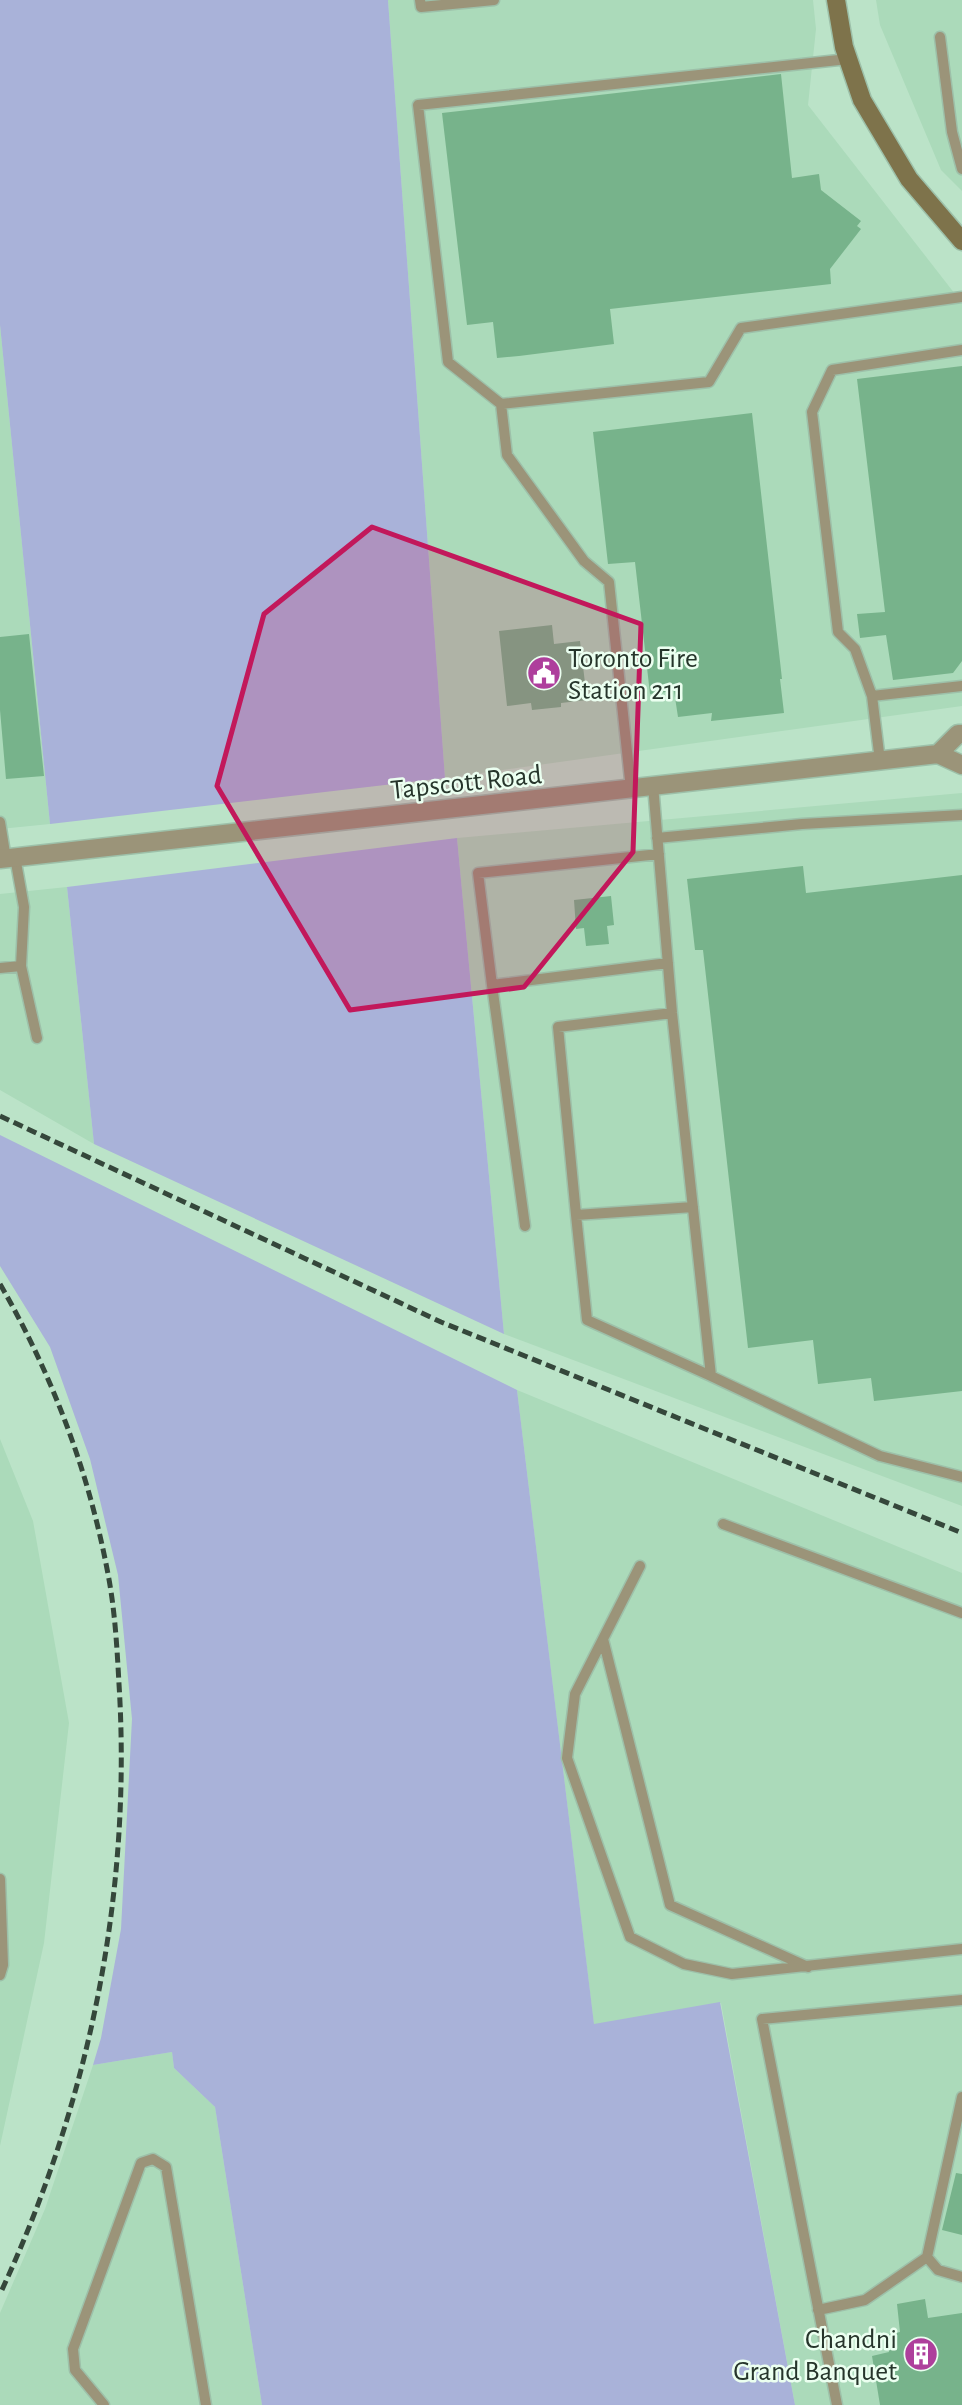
<svg xmlns="http://www.w3.org/2000/svg" width="962" height="2405" font-family="'Alegreya Sans',sans-serif">
  <rect width="100%" height="100%" fill="#bbe3c8"/>
  <path fill="#abdaba" d="M388,0H813L816,29L808,105L962,303V706L445,778Z
    M876,0H962V191L941,170L880,25Z
    M0,325L50,824L0,829Z
    M962,793V1506L504,1334L457,838Z
    M67,887L94,1144L0,1090V894Z
    M517,1390L962,1573V2405H795L721,2003L594,2025Z
    M0,1439L33,1521L69,1723L44,1943L0,2146Z
    M172,2052L174,2068L215,2107L262,2405H0V2313L45,2209L93,2065Z"/>
  <path fill="#a9b2d9" d="M0,0H388L445,778L50,824L0,325Z
    M457,838L504,1334L94,1144L67,887Z
    M0,1135L517,1390L594,2024L720,2002L795,2405H262L215,2107L174,2068L172,2052L93,2065L101,2038L121,1929L132,1719L118,1575L90,1459L50,1347L0,1266Z"/>
  <path fill="#77b38b" d="M781,74L792,178L819,174L821,190L861,221L857,226L861,229L830,269L831,284L610,309L614,344L519,356L497,358L493,322L467,325L442,113Z
    M962,366V661L953,673L893,680L886,635L860,638L857,614L885,612L857,379Z
    M752,413L782,679H780L784,713L711,721L712,713L678,717L674,691L650,694L635,562L608,564L593,432Z
    M552,625L554,644L580,641L587,700L561,703V707L532,710L531,703L507,706L499,631Z
    M29,634L44,776L6,779L0,710V637Z
    M803,866L806,893L962,875V1391L874,1401L871,1378L818,1384L813,1340L748,1348L703,950H695L687,879Z
    M611,896L614,925L607,926L609,944L586,946L584,928L576,929L574,900Z
    M956,2173L962,2174V2235L942,2230Z
    M925,2299L928,2318L962,2313V2405H880L872,2356L889,2352L887,2335L900,2332L897,2304Z"/>
  <g fill="none" stroke-linecap="round" stroke-linejoin="round">
    <g stroke="#9dc0a9" stroke-width="13">
      <path id="service" d="M420,0L421,7L494,0
        M940,37L952,132L962,169
        M501,404L709,382L741,328L962,297
        M872,696L855,649L838,632L812,412L832,370L962,350
        M880,761L872,696L962,686
        M653,785L672,1013L711,1376L880,1456L962,1477
        M631,789L609,582L584,561L507,455L501,404L448,362L418,105L848,59
        M0,822L6,859
        M657,838L802,824L962,815
        M659,854L478,873L492,985L668,963
        M15,857L24,907L21,966L37,1038
        M0,968L21,966
        M492,985L525,1226
        M693,1207L576,1215L587,1320L711,1376
        M576,1215L558,1027L672,1013
        M723,1524L962,1613
        M640,1566L575,1694L567,1758L630,1937L684,1964L732,1974L962,1949
        M603,1639L670,1905L808,1967
        M0,1879L3,1965L0,1975
        M962,2097L927,2257L938,2270L962,2277
        M818,2310L865,2300L927,2257
        M104,2405L75,2370L73,2349L141,2163L153,2159L166,2167L206,2405
        M837,2405L762,2019L962,2000"/>
    </g>
    <g stroke="#9dc0a9" stroke-width="21">
      <path id="tertiary" d="M938,754L958,734H962
        M0,859L938,754L962,765"/>
    </g>
    <g stroke="#9dc0a9" stroke-width="21">
      <path id="secondary" d="M836,0L844,47L862,100L909,179L962,241"/>
    </g>
    <use href="#service" stroke="#9b9479" stroke-width="10"/>
    <use href="#tertiary" stroke="#9b9479" stroke-width="18"/>
    <use href="#secondary" stroke="#7e734b" stroke-width="18"/>
    <path stroke="#35473b" stroke-width="5" stroke-dasharray="10 5" stroke-linecap="butt" d="M0,1116L441,1322L962,1533
      M0,1284C52,1374 89,1472 108,1574C115,1610 117,1648 119,1684C132,1894 89,2104 0,2294"/>
  </g>
  <path fill="#c2185b" fill-opacity="0.2" stroke="#c2185b" stroke-width="5" stroke-linejoin="round" d="M372,527L641,624L633,852L524,987L350,1010L217,786L264,614Z"/>
  <defs>
    <g id="civic-disc" transform="scale(1.75)"><circle r="9.5" fill="#ae3f9c" stroke="#ebfff0"/><path d="M-.6-6.5H3V-4.5H.6V-3L4-1V1h2V6H-6V1h2V-1L-.6-3ZM-1.2 2.5V6h2.4V2.5Z" fill="#fff"/></g>
    <g id="building-disc" transform="scale(1.75)"><circle r="9.5" fill="#ae3f9c" stroke="#ebfff0"/><path d="M-4-6H4V6H1V3H-1V6H-4ZM-2.5-4.3h1.7v1.8h-1.7ZM.8-4.3h1.7v1.8H.8ZM-2.5-1h1.7V.8h-1.7ZM.8-1h1.7V.8H.8Z" fill="#fff"/></g>
  </defs>
  <g fill-rule="evenodd">
    <use href="#civic-disc" x="544" y="673"/>
    <use href="#building-disc" x="921" y="2354"/>
  </g>
  <g text-anchor="middle" stroke-width="5" stroke-linejoin="round" paint-order="stroke">
    <g font-size="28" fill="#26352b" stroke="#ebfff0" text-anchor="start">
      <text x="568" y="667">Toronto Fire<tspan x="568" dy="32">Station 211</tspan></text>
      <text x="897" y="2348" text-anchor="end">Chandni<tspan x="897" dy="32">Grand Banquet</tspan></text>
    </g>
    <g font-size="28" fill="#26352b" stroke="#ebfff0">
      <text transform="translate(466 781) rotate(-6)" y="10">Tapscott Road</text>
    </g>
  </g>
</svg>
